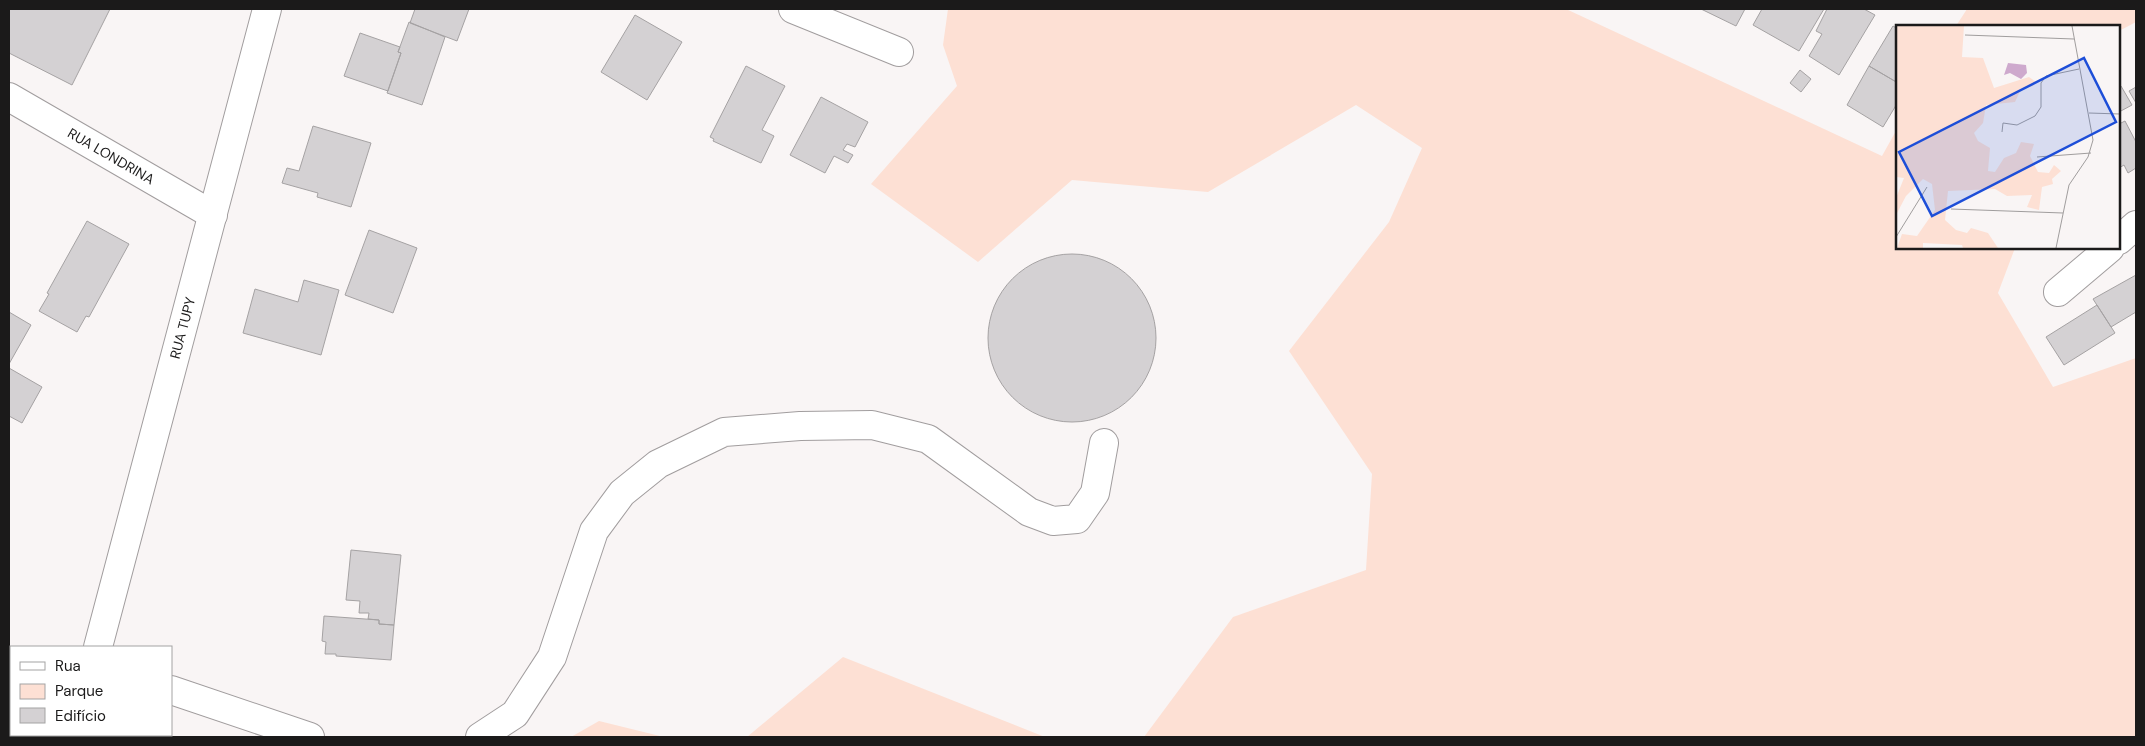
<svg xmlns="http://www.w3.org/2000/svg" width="2145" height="746" font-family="'DM Sans',sans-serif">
  <rect width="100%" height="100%" fill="#f9f5f5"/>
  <path fill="#fde0d4" d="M948,9H1566L1882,156L1897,129L1898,248H2015L1998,293L2053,387L2136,358V737H1144L1233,617L1366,570L1372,474L1289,351L1389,222L1422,148L1356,105L1208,192L1072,180L978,262L871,184L957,86L943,45Z
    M1967,9H2136V22L2119,31V26H1956Z
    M843,657L1045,737H747Z
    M599,721L664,737H571Z"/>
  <path fill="#d4d1d3" stroke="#a5a2a3" d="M9,9H110L72,85L9,53Z
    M415,9H469L457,41L410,23Z
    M1701,9H1745L1736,26Z
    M1762,9H1824L1799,51L1753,25Z
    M1827,9H1864L1875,15L1839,75L1809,56L1822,34L1816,31Z
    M635,15L682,42L647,100L601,72Z
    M409,22L445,37L422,105L387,93L401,53L398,52Z
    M1893,26L1898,29V83L1869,66Z
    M360,33L400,47L398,52L401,53L388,91L344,76Z
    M746,66L785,86L762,130L774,136L761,163L713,141L714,139L710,137Z
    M1869,66L1898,83V102L1883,127L1847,105Z
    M1800,70L1811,79L1801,92L1790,83Z
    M2121,86L2132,105L2119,112V88Z
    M2136,87V103L2129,91Z
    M821,97L868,122L855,147L847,144L843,150L853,155L848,163L834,156L825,173L790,155Z
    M2125,121L2136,142V168L2128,173L2124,165L2119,168V124Z
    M313,126L371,143L351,207L317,197L318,193L282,183L287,168L299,171Z
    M87,221L129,244L89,317L86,316L77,332L39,311L49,294L47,293Z
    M369,230L417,248L393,313L345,295Z
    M988 338a84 84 0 1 1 168 0a84 84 0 1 1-168 0Z
    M2136,275V312L2111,327L2093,299Z
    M304,280L339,290L321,355L243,333L255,289L298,302Z
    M2097,305L2115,333L2064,365L2046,337Z
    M9,312L31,325L9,364Z
    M9,368L42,387L22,423L9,416Z
    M351,550L401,555L394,625L379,624V620L368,619L369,613H359L360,601L346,600Z
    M324,616L379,620V624L394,625L391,660L336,656V654H325L326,642L322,641Z"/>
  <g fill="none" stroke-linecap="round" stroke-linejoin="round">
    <g stroke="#a19d9e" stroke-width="30">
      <g id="minor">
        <path d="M793,9L899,52"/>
        <path id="s1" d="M9,97L213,215"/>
        <path d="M2119,240L2136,225"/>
        <path d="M2058,292L2110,248"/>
        <path d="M171,690L310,737"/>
        <path d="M480,737L515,714L552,657L594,531L622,493L658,464L724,432L800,426L872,425L928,439L1029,512L1053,521L1077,519L1095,493L1104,443"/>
      </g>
    </g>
    <g stroke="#a19d9e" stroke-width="30">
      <g id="major">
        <path id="s2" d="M98,647L267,9"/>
        <path d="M72,737L73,735"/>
      </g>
    </g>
    <use href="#minor" stroke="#fff" stroke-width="28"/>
    <use href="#major" stroke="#fff" stroke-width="28"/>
  </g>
  <g text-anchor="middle" stroke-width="5" stroke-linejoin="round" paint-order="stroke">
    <g font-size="14" fill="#1b1a1a" stroke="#fff">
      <text dy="5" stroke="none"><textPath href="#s1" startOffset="118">RUA LONDRINA</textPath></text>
      <text dy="5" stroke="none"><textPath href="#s2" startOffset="330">RUA TUPY</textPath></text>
    </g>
  </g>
  <g transform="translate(1896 25)">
    <rect width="224" height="224" fill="#f9f5f5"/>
    <path d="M0,1H68L66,32L87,33L98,63L133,52L140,57L137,61L125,64L119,77L90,80L87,98L78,108L82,116L94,123L92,146L99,147L108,133L120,128L125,117L138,119L134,131L142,147L153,148L158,140L165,146L156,154L157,159L146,162L143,185L131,182L136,170L111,171L99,164L52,166L49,195L60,205L71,208L75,203L92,208L102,223H67L66,220L27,218V223H1L6,209L21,211L39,185L36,159L27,154L10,171L0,190V173L8,153L0,152Z" fill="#fde0d4"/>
    <path d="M112,38L130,40L131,48L125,54L114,48L108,50Z" fill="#cea9cd"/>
    <path fill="none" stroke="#a09d9d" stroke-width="1" d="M69,10L178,14M193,88L224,89M106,107L107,98L121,100L139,91L145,82V58L150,51L183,44M141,132L195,128M55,184L167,188M0,212L31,162M160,223L173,160L192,132L197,115L176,1"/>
    <path fill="#1d4ed8" fill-opacity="0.15" stroke="#1d4ed8" stroke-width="2.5" d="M188,33L220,97L36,191L3,127Z"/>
    <rect width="224" height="224" fill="none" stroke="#1b1a1a" stroke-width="2.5"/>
  </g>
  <rect width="2145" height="746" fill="none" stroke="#1b1a1a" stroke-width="20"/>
  <rect x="10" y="646" width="162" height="90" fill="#ffffff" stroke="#a4a3a3"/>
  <rect x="20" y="662" width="25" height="8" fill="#ffffff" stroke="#a4a3a3"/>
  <text x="55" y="671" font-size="15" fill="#1b1a1a">Rua</text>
  <rect x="20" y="684" width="25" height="15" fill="#fde0d4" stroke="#a4a3a3"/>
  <text x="55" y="696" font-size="15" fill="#1b1a1a">Parque</text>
  <rect x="20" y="708" width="25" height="15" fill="#d4d1d3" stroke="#a4a3a3"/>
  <text x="55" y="721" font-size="15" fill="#1b1a1a">Edifício</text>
</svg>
